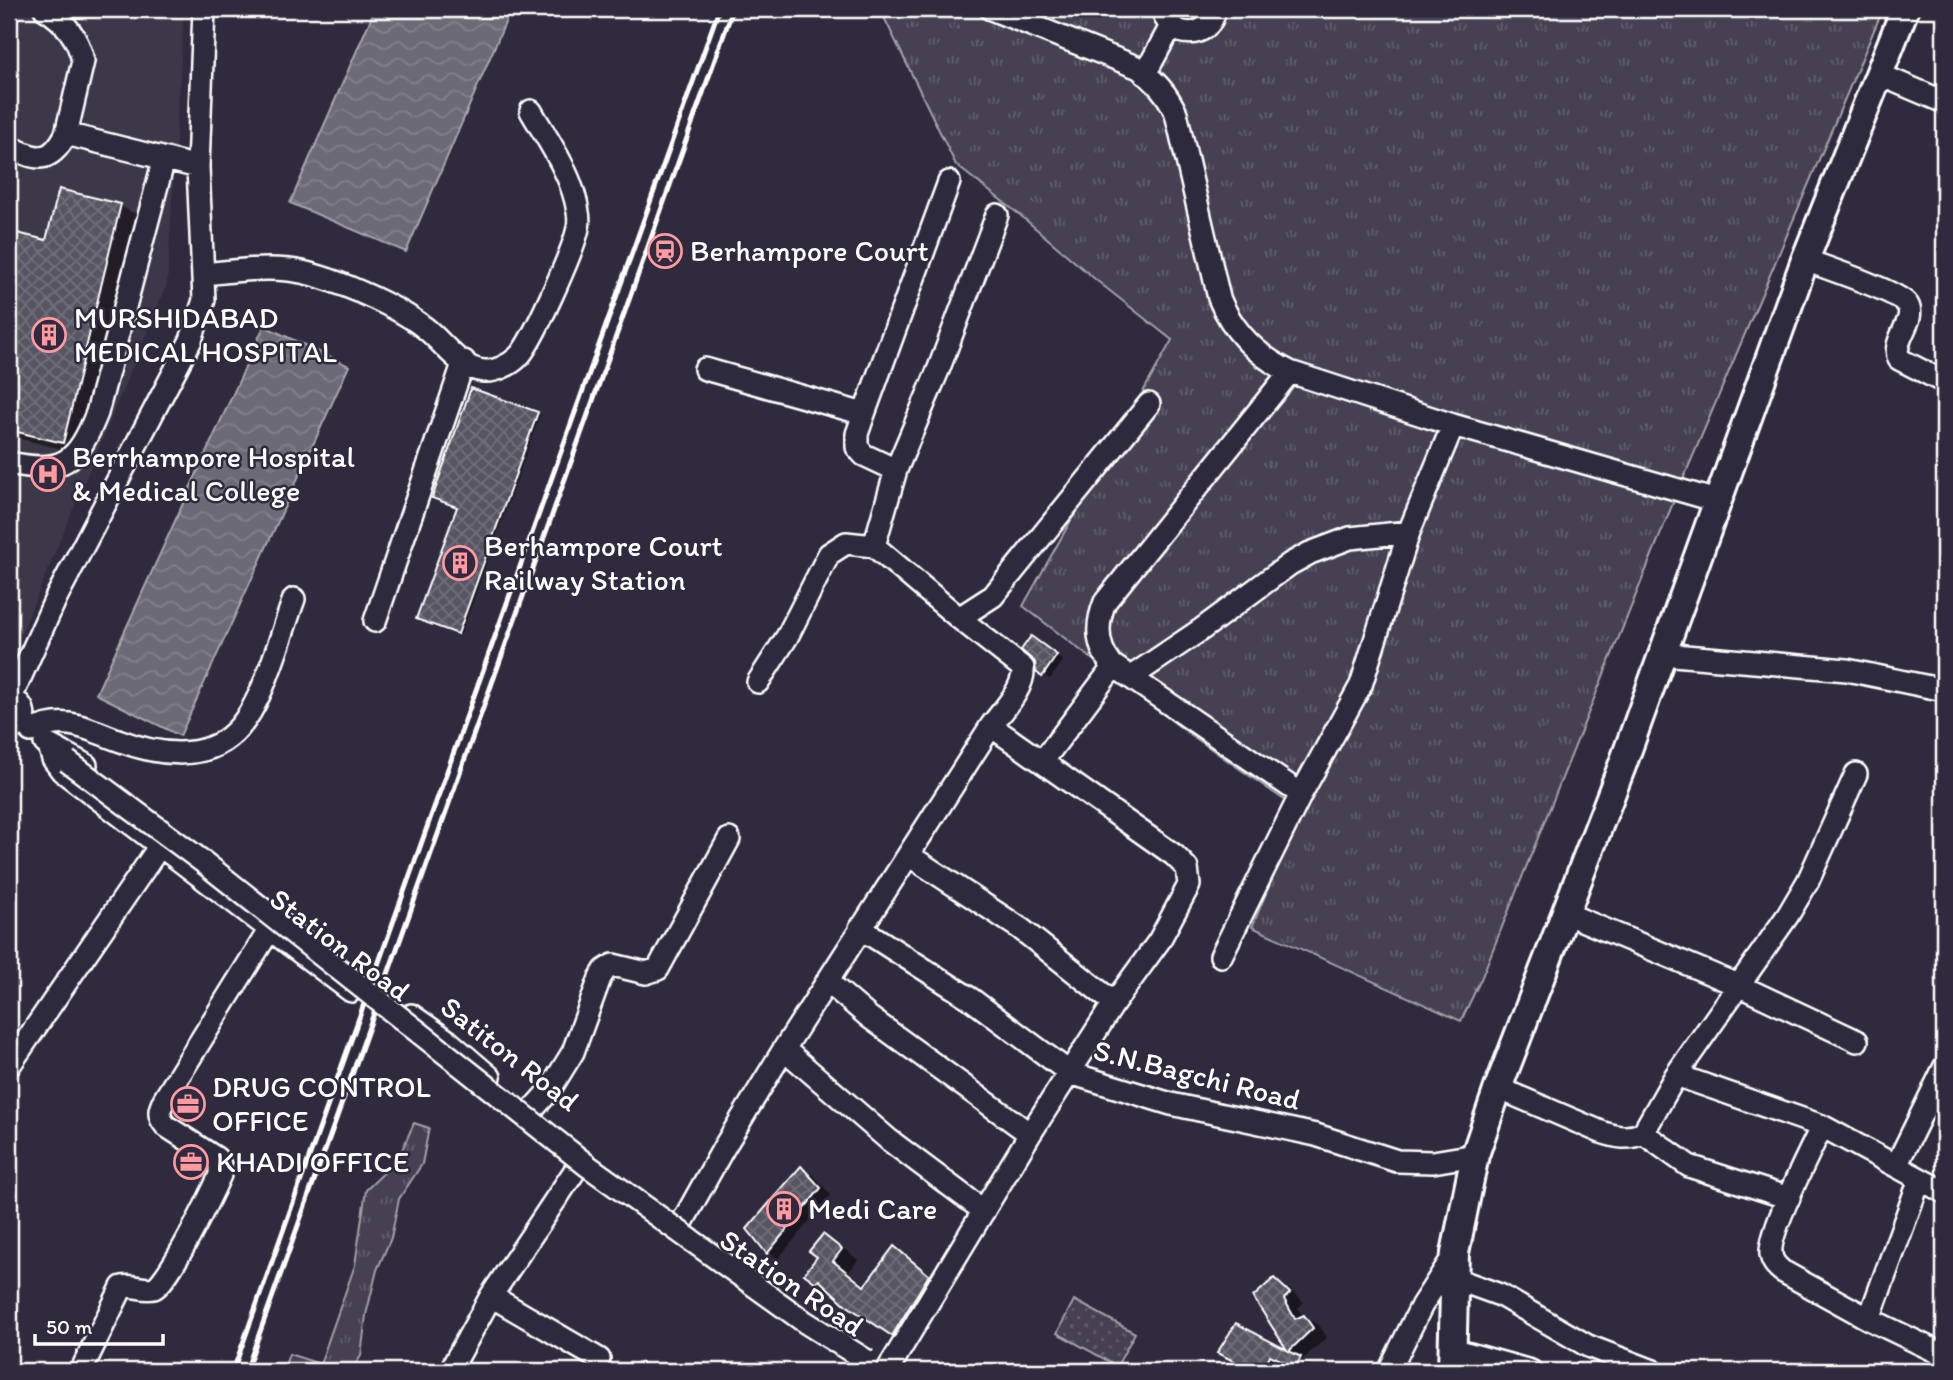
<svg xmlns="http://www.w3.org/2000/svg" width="1953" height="1380" font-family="Itim,sans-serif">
  <defs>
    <pattern id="grass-tufts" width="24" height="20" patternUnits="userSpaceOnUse" patternTransform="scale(1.75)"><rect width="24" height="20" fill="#464152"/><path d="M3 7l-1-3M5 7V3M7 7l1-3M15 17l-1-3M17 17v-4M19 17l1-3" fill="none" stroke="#625e6c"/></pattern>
    <pattern id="park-dots" width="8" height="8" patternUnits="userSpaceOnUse" patternTransform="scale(1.75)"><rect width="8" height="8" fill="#464152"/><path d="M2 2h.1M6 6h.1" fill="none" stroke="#625e6c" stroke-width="1.8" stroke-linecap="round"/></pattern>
    <pattern id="water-waves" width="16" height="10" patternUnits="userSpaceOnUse" patternTransform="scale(1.75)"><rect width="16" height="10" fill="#6d6a77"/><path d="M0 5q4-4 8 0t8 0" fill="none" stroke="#83808b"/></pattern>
    <pattern id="building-cross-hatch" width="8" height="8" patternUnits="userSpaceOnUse" patternTransform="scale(1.75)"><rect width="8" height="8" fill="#595564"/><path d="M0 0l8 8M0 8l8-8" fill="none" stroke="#726e7b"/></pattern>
  </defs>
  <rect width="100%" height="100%" fill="#2f2a3d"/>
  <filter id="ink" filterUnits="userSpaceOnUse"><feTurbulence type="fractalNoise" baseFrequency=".0143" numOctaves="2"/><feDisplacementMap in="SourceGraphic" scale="14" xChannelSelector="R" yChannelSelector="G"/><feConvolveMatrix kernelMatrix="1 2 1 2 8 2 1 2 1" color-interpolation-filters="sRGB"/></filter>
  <g filter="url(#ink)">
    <path fill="#3c3749" d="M9,9H184L167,284L9,663Z"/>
    <path fill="url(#grass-tufts)" stroke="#a2a0a8" stroke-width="2" d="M880,9H1883L1673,503L1481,979L1461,1021L1252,927L1300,811L1184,730L1023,606L1172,340L1096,280L1020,215L956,165Z
      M414,1123L429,1128L422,1164L399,1199L391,1238L377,1270L366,1315L361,1356L351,1371H283L289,1354L320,1364L355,1265L366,1190L398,1159Z"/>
    <path fill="url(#park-dots)" stroke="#a2a0a8" stroke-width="2" d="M1074,1300L1135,1333L1117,1366L1057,1333Z"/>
    <path fill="url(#water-waves)" stroke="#a7a6ad" stroke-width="2" d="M375,9H511L406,252L290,203Z
      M264,326L349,366L180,736L96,694Z"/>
    <path fill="#0007" d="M120,206L143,218L85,455L9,436V233L47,242Z
      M472,390L540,415L461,634L421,620L459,506Z
      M1038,642L1063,661L1050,679L1043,675L1036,661Z
      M802,1168L812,1174L831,1195L778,1259L768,1252Z
      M824,1236L841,1246L858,1260L849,1272L867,1286L894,1249L912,1259L946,1287L911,1345L817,1282Z
      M1274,1281L1289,1289L1304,1302L1298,1308L1303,1317L1319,1325L1327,1337L1302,1360L1315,1367L1313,1371H1305L1285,1362L1281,1371H1256L1220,1353L1292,1354L1255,1298Z"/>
    <path fill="url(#building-cross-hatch)" stroke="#fff" stroke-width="2" d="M59,189L121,204L63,443L9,430V231L46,240Z
      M471,388L538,412L458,634L416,619L457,507L432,498Z
      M1031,636L1057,655L1042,677L1036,672L1035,662L1021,650Z
      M801,1166L821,1188L767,1254L747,1229Z
      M823,1234L842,1249L833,1261L864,1286L894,1246L929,1275L892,1336L846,1305L819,1280L816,1283L804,1274L817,1257L809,1251Z
      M1274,1278L1290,1293L1284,1299L1295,1319L1304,1315L1313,1328L1289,1351L1301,1357L1296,1367L1270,1355L1263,1371H1255L1217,1353L1236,1323L1287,1350L1253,1297Z"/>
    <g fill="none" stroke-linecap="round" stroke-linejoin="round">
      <g stroke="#fff" stroke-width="26">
        <path id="minor" d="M45,9C65,21 78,37 83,61L66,134L198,167
          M991,9L1139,68C1156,82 1167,93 1176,113L1219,298C1233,332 1257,356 1290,372L1453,425L1717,501
          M1163,9C1167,40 1211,41 1215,9
          M1145,74L1171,26
          M1878,74L1944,102
          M9,146C36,160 50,165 66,134
          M1805,260C1824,267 1896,291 1906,303C1910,307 1910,313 1909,318C1905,331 1893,346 1899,359L1944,382
          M204,274C232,271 261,267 289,270C326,274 396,305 425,328C443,342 460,369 484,371C495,372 510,365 518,357C532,344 574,249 578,228C579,223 579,217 578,212C573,176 549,142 531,111
          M705,369L864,414L857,434V447L864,455L896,470L874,546L959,618
          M1290,372L1105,602C1096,624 1096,645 1111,664L1301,794
          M864,414L949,182
          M9,463C63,474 77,463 97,413L164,159
          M896,470L939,368L997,215
          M375,621L464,361
          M1662,654L1847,670L1944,690
          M1131,677L1202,629L1290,564L1310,553L1350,538L1409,532
          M758,682L787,637L829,554L846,543L874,546
          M9,698C27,702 30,726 9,728
          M11,698L56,598L191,340L204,300L198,167L204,9
          M991,726C1002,711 1025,688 1023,668L959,618L993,596L1149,404
          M31,731C66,715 85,728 118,740C154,754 204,763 235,732C263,705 280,637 294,599
          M45,743L86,765
          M49,746L53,759L62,771L351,991
          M1042,762L1114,666
          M910,856L1021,929L1114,1003
          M1565,913L1740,986L1857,1041
          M860,928L971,999L1070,1073L1171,1104L1316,1135L1397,1161L1433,1162L1475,1155
          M1221,956L1301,794L1361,685L1409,532L1453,425
          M827,981L869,1017L1030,1134
          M411,1015L448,1041L490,1077
          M784,1049L889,1140L984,1211
          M9,1066L159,847
          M1676,1075L1822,1126L1944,1192
          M1498,1088L1601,1132C1616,1137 1628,1140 1643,1133L1676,1075L1788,915L1808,881L1856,774
          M532,1110L549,1091L573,1052L600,978L605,970L613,965L646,973L658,969L729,839
          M1822,1126C1811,1149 1768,1233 1771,1254C1772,1262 1776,1266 1782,1271L1869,1319L1944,1355
          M1643,1133L1689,1166L1789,1198
          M1896,1166L1944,1068
          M683,1221L723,1149L784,1049L991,726L1174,855L1187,868L1189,885L1159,941L1114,1003L1030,1134L887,1371
          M1453,1278L1500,1295L1588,1346L1653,1371
          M491,1296L599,1359
          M1869,1319L1920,1179
          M1452,1349L1531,1371
          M81,1371L122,1287C132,1284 144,1291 154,1288C169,1282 212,1193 220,1175V1165L216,1158L166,1126C157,1116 159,1109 165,1098L270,929
          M450,1371L491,1296L576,1169
          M1389,1371L1422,1305L1453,1257"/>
      </g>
      <g stroke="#fff" stroke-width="32">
        <path id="major" d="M1452,1371L1455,1253L1475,1155L1498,1088L1622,766L1805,260L1905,9"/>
      </g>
      <use href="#minor" stroke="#2f2a3d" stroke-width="21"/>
      <use href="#major" stroke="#2f2a3d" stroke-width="26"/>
      <path stroke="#fff" stroke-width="5" d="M233,1371L719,9
        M246,1371L733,9"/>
      <g stroke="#fff" stroke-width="26" stroke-linecap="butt">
        <path id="minor-bridge" d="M67,761L202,861L588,1166L805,1322L867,1361"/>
      </g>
      <use href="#minor-bridge" stroke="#2f2a3d" stroke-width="21"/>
    </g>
  </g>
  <defs>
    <g id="station-ring" transform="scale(1.75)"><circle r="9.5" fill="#2f2a3d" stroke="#ff9aa2" stroke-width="1.5"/><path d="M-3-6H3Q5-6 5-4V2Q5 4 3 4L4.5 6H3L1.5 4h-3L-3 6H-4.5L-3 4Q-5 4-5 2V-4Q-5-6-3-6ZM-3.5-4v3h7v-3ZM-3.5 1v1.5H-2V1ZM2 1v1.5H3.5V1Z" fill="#ff9aa2"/></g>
    <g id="building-ring" transform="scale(1.75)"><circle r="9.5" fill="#2f2a3d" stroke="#ff9aa2" stroke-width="1.5"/><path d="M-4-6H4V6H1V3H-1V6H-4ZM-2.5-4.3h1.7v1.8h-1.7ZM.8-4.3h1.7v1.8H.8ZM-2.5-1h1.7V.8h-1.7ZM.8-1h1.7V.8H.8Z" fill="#ff9aa2"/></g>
    <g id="hospital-ring" transform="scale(1.75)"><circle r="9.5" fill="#2f2a3d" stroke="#ff9aa2" stroke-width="1.5"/><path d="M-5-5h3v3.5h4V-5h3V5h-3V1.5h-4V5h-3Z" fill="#ff9aa2"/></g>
    <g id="office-ring" transform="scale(1.75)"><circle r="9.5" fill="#2f2a3d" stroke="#ff9aa2" stroke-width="1.5"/><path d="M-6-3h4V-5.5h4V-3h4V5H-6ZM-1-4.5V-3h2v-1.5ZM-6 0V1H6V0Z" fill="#ff9aa2"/></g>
  </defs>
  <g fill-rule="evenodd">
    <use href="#station-ring" x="665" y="251"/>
    <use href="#building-ring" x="49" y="335"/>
    <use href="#hospital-ring" x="48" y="474"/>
    <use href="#building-ring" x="460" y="563"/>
    <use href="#office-ring" x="188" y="1104"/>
    <use href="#office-ring" x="191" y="1162"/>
    <use href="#building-ring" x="784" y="1209"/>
  </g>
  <g text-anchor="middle" stroke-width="5" stroke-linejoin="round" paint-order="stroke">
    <g font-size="30" fill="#fff" stroke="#2f2a3d" text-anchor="start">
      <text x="690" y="261">Berhampore Court</text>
      <text x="74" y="328">MURSHIDABAD<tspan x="74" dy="34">MEDICAL HOSPITAL</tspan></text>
      <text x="72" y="467">Berrhampore Hospital<tspan x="72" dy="34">&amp; Medical College</tspan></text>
      <text x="484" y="556">Berhampore Court<tspan x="484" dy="34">Railway Station</tspan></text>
      <text x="212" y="1097">DRUG CONTROL<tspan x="212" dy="34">OFFICE</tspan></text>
      <text x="216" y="1172">KHADI OFFICE</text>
      <text x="808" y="1219">Medi Care</text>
    </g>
    <g font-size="30" fill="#fff" stroke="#2f2a3d">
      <text transform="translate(340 945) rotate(37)" y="10">Station Road</text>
      <text transform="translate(510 1054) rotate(38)" y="10">Satiton Road</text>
      <text transform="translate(1197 1075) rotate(14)" y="10">S.N.Bagchi Road</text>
      <text transform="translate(792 1283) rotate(34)" y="10">Station Road</text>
    </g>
  </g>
  <rect width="1953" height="1380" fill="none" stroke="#2f2a3d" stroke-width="35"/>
  <rect x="18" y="18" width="1918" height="1345" fill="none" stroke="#fff" stroke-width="2.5" filter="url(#ink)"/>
  <path d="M35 1334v10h128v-10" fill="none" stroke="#ffffff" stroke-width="3.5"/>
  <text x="46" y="1334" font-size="21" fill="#ffffff" stroke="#2f2a3d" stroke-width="5" paint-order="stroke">50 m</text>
</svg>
